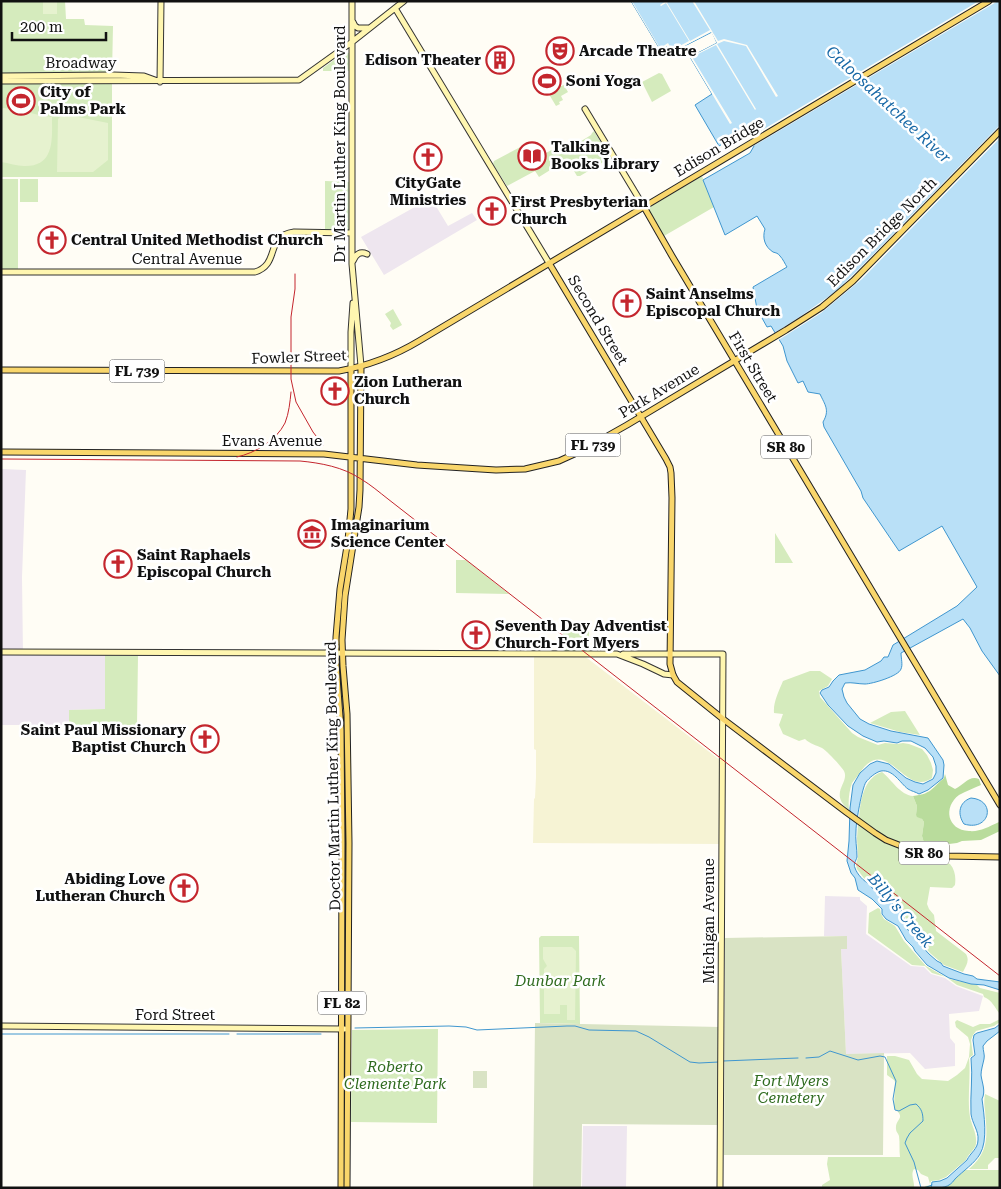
<svg xmlns="http://www.w3.org/2000/svg" width="1001" height="1189" font-family="'Roboto Serif',serif">
  <rect width="100%" height="100%" fill="#fffdf5"/>
  <path fill="#eee6ef" d="M431,198L448,226L472,213L477,220L384,275L361,237Z
    M1,469L26,470L22,577L23,655H105V709L69,710V725H1Z
    M825,896L860,897V900L867,906L866,934L911,966L924,967L931,974L945,978L956,986L983,996L979,1011L949,1014L950,1038L955,1044V1066L925,1069L910,1053L846,1054L841,949L847,936H824Z
    M583,1126H627L626,1188H582Z"/>
  <path fill="#f6f3d4" d="M534,655H583L721,761V844L533,843L534,799L535,798L536,777V750L534,749Z"/>
  <path fill="#d5ebbd" d="M1,1H65L66,19H84L85,25L113,26L112,74L1,75Z
    M345,52L349,53V71H323V68Z
    M659,73L662,74L671,91L652,102L642,82Z
    M1,82H112V177H1Z
    M564,85L568,92L561,96L563,100L559,102L560,104L556,106L547,91Z
    M594,131L609,156L610,158L580,176H577L568,161L564,163L563,162L539,177L535,171L507,186L493,164L494,161L528,143L537,158L555,148L558,153L560,154L563,152L562,149L577,141L578,143L591,135L592,133Z
    M702,176L714,207L664,236L649,210L650,207Z
    M1,179H18V271H1Z
    M20,179H38V202H20Z
    M325,181L352,182V233L325,232Z
    M393,309L402,325L393,330L390,326L391,323L385,314Z
    M775,533L793,563H775Z
    M456,560H466L509,594L456,593Z
    M563,629H589V654H563Z
    M105,655L138,656L137,725H69V710L105,709Z
    M810,671H820L832,679L828,686L819,691L820,697L852,733L858,737L878,745L885,743L897,744L903,743L909,744L922,749L927,755L931,763L933,770L932,778C929,780 925,782 921,782C899,782 883,737 859,774C857,777 854,780 852,783C849,791 848,802 849,810C828,793 850,783 844,771C841,766 827,751 822,748C816,745 810,744 805,739L799,741L783,734L779,725L783,714L774,713C773,702 779,691 783,681Z
    M905,711L920,735L900,732L870,723L891,712Z
    M882,772C892,780 900,795 913,796L917,806L916,815L922,819L924,822L922,836L925,846L924,852L887,839L859,820C860,803 863,778 882,772Z
    M858,824L908,851L923,855L924,859L950,864C955,870 956,877 955,885L952,888L930,887L927,904L929,909L934,915L936,931L966,954C970,961 966,966 963,972L944,965L930,953L909,928L903,910L894,903L886,895L884,891L873,886L871,883L866,881L857,869L856,865L858,857L857,838Z
    M878,908L880,909L881,914L884,919L895,926L904,941L926,966L949,979L977,985L980,988L1000,993V1014C994,1007 993,1001 984,997L983,994L957,985L946,977L932,973L925,966L912,965L868,933L869,913Z
    M541,936H579L580,1024L540,1023L539,938Z
    M1000,1019V1022L994,1026L976,1031L973,1035L971,1040L973,1055L969,1058C971,1077 967,1099 970,1117C972,1127 977,1133 976,1144C975,1150 968,1154 966,1160L946,1177L939,1180L931,1181L930,1184L928,1177L921,1174L918,1170L914,1169C910,1175 915,1182 914,1188H822V1185L830,1180L827,1164L828,1157H900C899,1150 900,1143 899,1136C898,1133 896,1132 896,1129C895,1118 907,1119 894,1108L895,1082L894,1080L887,1075V1056H895L909,1060L917,1074L922,1079L948,1081L957,1075L965,1068L969,1057L970,1044L968,1037L956,1027L955,1022L957,1020L973,1027L980,1024H990Z
    M438,1029L437,1123L351,1122L352,1030Z
    M985,1094L1000,1101V1158H995L988,1165V1169H969C990,1151 987,1135 985,1110C984,1104 984,1100 985,1094Z
    M958,1170H1000V1188H924L925,1186L941,1184Z"/>
  <path fill="#b9dc9c" d="M945,774L948,785L955,789C964,785 969,775 979,779L981,785C974,788 966,791 959,795C943,807 947,830 969,831C980,832 988,827 999,822H1000V831L981,840L962,841L957,843L949,844L940,843L933,846L927,847L925,846L922,836L924,822L922,819L917,817L916,815L917,806L913,796C931,794 931,789 944,778Z"/>
  <path fill="#d9e3c4" d="M847,936V949H841L846,1054L884,1053L883,1155H724L725,938Z
    M535,1023L720,1027L719,1125L582,1124L581,1188H533Z
    M473,1071H487V1088H473Z"/>
  <path fill="#e6f2cf" d="M43,1H57V14H43Z
    M3,108L21,110L22,111C32,113 42,116 52,117C52,139 55,167 24,166C17,166 9,163 1,162V110Z
    M68,115L108,123V160L93,172H57L58,119L61,116Z
    M543,947H572L576,951L575,1020H567V1005H560V1014H544V969L547,966L543,959Z"/>
  <path fill="#b9e0f7" stroke="#3f96cf" d="M631,1H1000V676L982,651L970,628L963,619L901,653C901,658 903,665 901,669C899,676 872,684 865,684C858,684 852,682 845,683L842,689L844,697L847,703L860,719L869,724L891,731L928,738L943,760L944,765L943,778L928,790L919,794C916,792 911,791 908,789C900,783 893,769 881,771C876,772 869,778 866,782C862,788 856,822 856,830C855,839 857,848 857,857C856,861 853,864 855,868C857,874 864,882 870,884L872,888L883,892L884,895L893,904L902,911L907,929L913,934L917,941L929,954L937,961L941,963L943,966L964,974L973,976L977,979L1000,982V990L984,985L971,984L949,978L927,965L915,951L913,947L906,940L898,926L886,919L882,914V909L872,899L858,890L855,878L851,873L847,861L849,841L850,808L853,785L860,773L870,764L877,761L889,764L906,778L915,782L923,784L933,779L936,773V766L933,757L925,748L911,741H902L897,743L884,741L877,742L863,736L848,726L828,705L820,693L822,690L829,687L833,681L839,675L865,670L881,661L884,657H888L893,645L957,606L977,587L942,526L899,551L863,498L861,491L824,427L823,422C830,410 825,405 820,394L808,392L803,381L798,383L787,361L783,346L771,326L767,327L757,309L753,287L787,267C785,264 783,259 780,256C778,253 776,253 773,252C765,247 762,238 765,229L757,216L725,235L703,180L750,153L754,146L752,137L746,130L719,146L695,105L712,94L690,57L717,43L712,32L671,53L667,46L661,51Z
    M971,798C997,800 990,832 964,824C957,814 959,802 971,798Z
    M1000,1024V1031L987,1041L983,1046C983,1051 985,1055 984,1059C983,1064 981,1070 981,1075C982,1083 986,1091 982,1099C984,1114 988,1141 980,1154C975,1163 963,1171 955,1179C949,1188 942,1188 931,1188L932,1182L940,1181L947,1178L967,1160C970,1153 978,1149 978,1140C979,1131 972,1123 971,1114C970,1095 973,1077 971,1058L975,1055L973,1040L974,1035L977,1033L995,1028Z"/>
  <path fill="#fffdf5" d="M631,1H632L660,48L668,43L672,50L689,41L666,3L661,6L660,5L666,1H669L667,3L690,41L710,30L692,1H694L718,41L724,39L747,45L778,96L776,97L746,46L724,41L717,44L756,109L755,110L716,45L692,57L732,123L730,124L690,57L717,43L711,32L671,53L667,46L661,51Z
    M979,1H998L750,148L752,145L749,138Z
    M1000,125V138L862,279L821,313L777,341L773,334L801,316L835,292L858,270Z"/>
  <g fill="none" stroke-linecap="round" stroke-linejoin="round">
    <path stroke="#3f96cf" stroke-width="1" d="M355,1028L449,1026L466,1027L477,1030L567,1026H575L589,1030L636,1031L649,1037L690,1062L699,1063L719,1062
      M1,1034H229
      M237,1034H321
      M806,1058L819,1057L830,1051L858,1060L880,1056L885,1057L896,1081L893,1099L895,1110L899,1111L910,1105L916,1104C922,1109 923,1114 923,1121L910,1133L907,1138L905,1143L914,1162L921,1188
      M723,1061L798,1058
      M924,1188L932,1185"/>
    <g stroke="#333" stroke-width="7">
      <path id="secondary" d="M352,1V264L361,366
        M395,8L549,263
        M353,22L355,26L358,28H368
        M1,76L113,75L144,76L155,80
        M1,81L299,80L352,42L404,1
        M160,82L161,1
        M585,109L644,207
        M353,261C356,254 360,251 367,254
        M1,272H255C281,264 264,236 294,232L352,233
        M351,369V332L353,303
        M1,652L617,654L643,664L664,674L673,675
        M623,654H723L720,1188
        M1,1026L345,1029"/>
    </g>
    <g stroke="#222" stroke-width="7">
      <path id="primary" d="M644,207L672,256L1000,805
        M549,263L666,459L670,467L671,473L672,498L670,664L673,675L677,682L723,719L846,812L875,833L886,840L909,849L931,854L946,856L1000,857
        M1,370L339,371C367,366 394,356 419,341L989,1
        M1,452L324,454L417,465L496,470L525,469L559,461L581,451L627,425L786,330L822,307L853,281L1000,131
        M341,1188L342,843L341,730L336,664V637L340,589L348,540L351,509V369
        M347,1188L349,843L347,714L343,666L342,640L345,596L359,507L360,490L361,366"/>
    </g>
    <use href="#secondary" stroke="#fff6b0" stroke-width="5"/>
    <use href="#primary" stroke="#f9d66b" stroke-width="5"/>
    <path stroke="#c4262e" stroke-width="1" d="M295,274V289L291,317V379L296,402L313,432L323,445
      M237,457C255,453 276,441 285,423C289,413 290,402 291,392
      M1,459L300,461C321,463 343,467 361,479C371,485 379,492 388,499L1000,976"/>
  </g>
  <defs>
    <g id="theatre-ring" transform="scale(1.4375)"><circle r="9.5" fill="#fff" stroke="#c4262e" stroke-width="1.5"/><path d="M-5-5.5Q0-4 5-5.5V0Q5 5 0 6Q-5 5-5 0ZM-3.3-2.5H-1v1.5H-3.3ZM1-2.5H3.3v1.5H1ZM-2.8 1Q0 5.5 2.8 1Z" fill="#c4262e"/></g>
    <g id="building-ring" transform="scale(1.4375)"><circle r="9.5" fill="#fff" stroke="#c4262e" stroke-width="1.5"/><path d="M-4-6H4V6H1V3H-1V6H-4ZM-2.5-4.3h1.7v1.8h-1.7ZM.8-4.3h1.7v1.8H.8ZM-2.5-1h1.7V.8h-1.7ZM.8-1h1.7V.8H.8Z" fill="#c4262e"/></g>
    <g id="stadium-ring" transform="scale(1.4375)"><circle r="9.5" fill="#fff" stroke="#c4262e" stroke-width="1.5"/><path d="M0-5a6.5 5 0 1 0 0 10a6.5 5 0 1 0 0-10ZM-3.5-1.8h7v3.6h-7Z" fill="#c4262e"/></g>
    <g id="library-ring" transform="scale(1.4375)"><circle r="9.5" fill="#fff" stroke="#c4262e" stroke-width="1.5"/><path d="M-6-4Q-3-5.5-.7-3.5V5Q-3 3-6 4ZM6-4Q3-5.5 .7-3.5V5Q3 3 6 4Z" fill="#c4262e"/></g>
    <g id="church-ring" transform="scale(1.4375)"><circle r="9.5" fill="#fff" stroke="#c4262e" stroke-width="1.5"/><path d="M-1.2-6h2.4v3.5h3.3v2.4h-3.3V6h-2.4V-.1h-3.3v-2.4h3.3Z" fill="#c4262e"/></g>
    <g id="museum-ring" transform="scale(1.4375)"><circle r="9.5" fill="#fff" stroke="#c4262e" stroke-width="1.5"/><path d="M0-6L6-3V-2H-6V-3ZM-5-1h2V3h-2ZM-1-1h2V3h-2ZM3-1h2V3H3ZM-6 4H6V6H-6Z" fill="#c4262e"/></g>
  </defs>
  <g fill-rule="evenodd">
    <use href="#theatre-ring" x="560" y="51"/>
    <use href="#building-ring" x="500" y="60"/>
    <use href="#stadium-ring" x="547" y="81"/>
    <use href="#stadium-ring" x="21" y="101"/>
    <use href="#library-ring" x="532" y="156"/>
    <use href="#church-ring" x="428" y="157"/>
    <use href="#church-ring" x="492" y="211"/>
    <use href="#church-ring" x="52" y="240"/>
    <use href="#church-ring" x="627" y="303"/>
    <use href="#church-ring" x="335" y="391"/>
    <use href="#museum-ring" x="312" y="534"/>
    <use href="#church-ring" x="118" y="564"/>
    <use href="#church-ring" x="476" y="635"/>
    <use href="#church-ring" x="205" y="739"/>
    <use href="#church-ring" x="184" y="888"/>
  </g>
  <g text-anchor="middle" stroke-width="5" stroke-linejoin="round" paint-order="stroke">
    <g fill="#fff" stroke="#585858" stroke-width="1">
      <rect x="109.5" y="359.5" width="55" height="23" rx="4"/>
      <rect x="565.5" y="433.5" width="55" height="23" rx="4"/>
      <rect x="761" y="435.5" width="50" height="23" rx="4"/>
      <rect x="899" y="841.5" width="50" height="23" rx="4"/>
      <rect x="318" y="991.5" width="48" height="23" rx="4"/>
    </g>
    <g font-size="14" font-weight="bold" fill="#111">
      <text x="137" y="376">FL 739</text>
      <text x="593" y="450">FL 739</text>
      <text x="786" y="452">SR 80</text>
      <text x="924" y="858">SR 80</text>
      <text x="342" y="1008">FL 82</text>
    </g>
    <g font-size="15" font-weight="bold" fill="#111" stroke="#fff" text-anchor="start">
      <text x="579" y="56">Arcade Theatre</text>
      <text x="481" y="65" text-anchor="end">Edison Theater</text>
      <text x="566" y="86">Soni Yoga</text>
      <text x="40" y="97">City of<tspan x="40" dy="17">Palms Park</tspan></text>
      <text x="551" y="152">Talking<tspan x="551" dy="17">Books Library</tspan></text>
      <text x="428" y="188" text-anchor="middle">CityGate<tspan x="428" dy="17">Ministries</tspan></text>
      <text x="511" y="207">First Presbyterian<tspan x="511" dy="17">Church</tspan></text>
      <text x="71" y="245">Central United Methodist Church</text>
      <text x="646" y="299">Saint Anselms<tspan x="646" dy="17">Episcopal Church</tspan></text>
      <text x="354" y="387">Zion Lutheran<tspan x="354" dy="17">Church</tspan></text>
      <text x="331" y="530">Imaginarium<tspan x="331" dy="17">Science Center</tspan></text>
      <text x="137" y="560">Saint Raphaels<tspan x="137" dy="17">Episcopal Church</tspan></text>
      <text x="495" y="631">Seventh Day Adventist<tspan x="495" dy="17">Church-Fort Myers</tspan></text>
      <text x="186" y="735" text-anchor="end">Saint Paul Missionary<tspan x="186" dy="17">Baptist Church</tspan></text>
      <text x="165" y="884" text-anchor="end">Abiding Love<tspan x="165" dy="17">Lutheran Church</tspan></text>
    </g>
    <g font-size="15" fill="#111" stroke="#fff">
      <text x="81" y="68">Broadway</text>
      <text transform="translate(340 144) rotate(-90)" y="5">Dr Martin Luther King Boulevard</text>
      <text transform="translate(719 147) rotate(-31)" y="5">Edison Bridge</text>
      <text transform="translate(882 232) rotate(-45)" y="5">Edison Bridge North</text>
      <text x="187" y="264">Central Avenue</text>
      <text transform="translate(598 320) rotate(59)" y="5">Second Street</text>
      <text transform="translate(299 357) rotate(-2)" y="5">Fowler Street</text>
      <text transform="translate(753 367) rotate(59)" y="5">First Street</text>
      <text transform="translate(659 391) rotate(-31)" y="5">Park Avenue</text>
      <text x="272" y="446">Evans Avenue</text>
      <text transform="translate(333 776) rotate(-91)" y="5">Doctor Martin Luther King Boulevard</text>
      <text transform="translate(709 921) rotate(-90)" y="5">Michigan Avenue</text>
      <text x="175" y="1020">Ford Street</text>
    </g>
    <g font-size="15" font-style="italic" fill="#2f6b1f" stroke="#fff">
      <text x="560" y="986">Dunbar Park</text>
      <text x="395" y="1072">Roberto<tspan x="395" dy="17">Clemente Park</tspan></text>
      <text x="791" y="1086">Fort Myers<tspan x="791" dy="17">Cemetery</tspan></text>
    </g>
    <g font-size="16" font-style="italic" fill="#1768a6" stroke="#fff">
      <text transform="translate(889 104) rotate(43)" y="6">Caloosahatchee River</text>
      <text transform="translate(901 910) rotate(50)" y="6">Billy's Creek</text>
    </g>
  </g>
  <rect width="1001" height="1189" fill="none" stroke="#111111" stroke-width="5"/>
  <path d="M12 32v8h94v-8" fill="none" stroke="#111111" stroke-width="2.5"/>
  <text x="20" y="32" font-size="15" fill="#111111" stroke="#ffffff" stroke-width="4" paint-order="stroke">200 m</text>
</svg>
